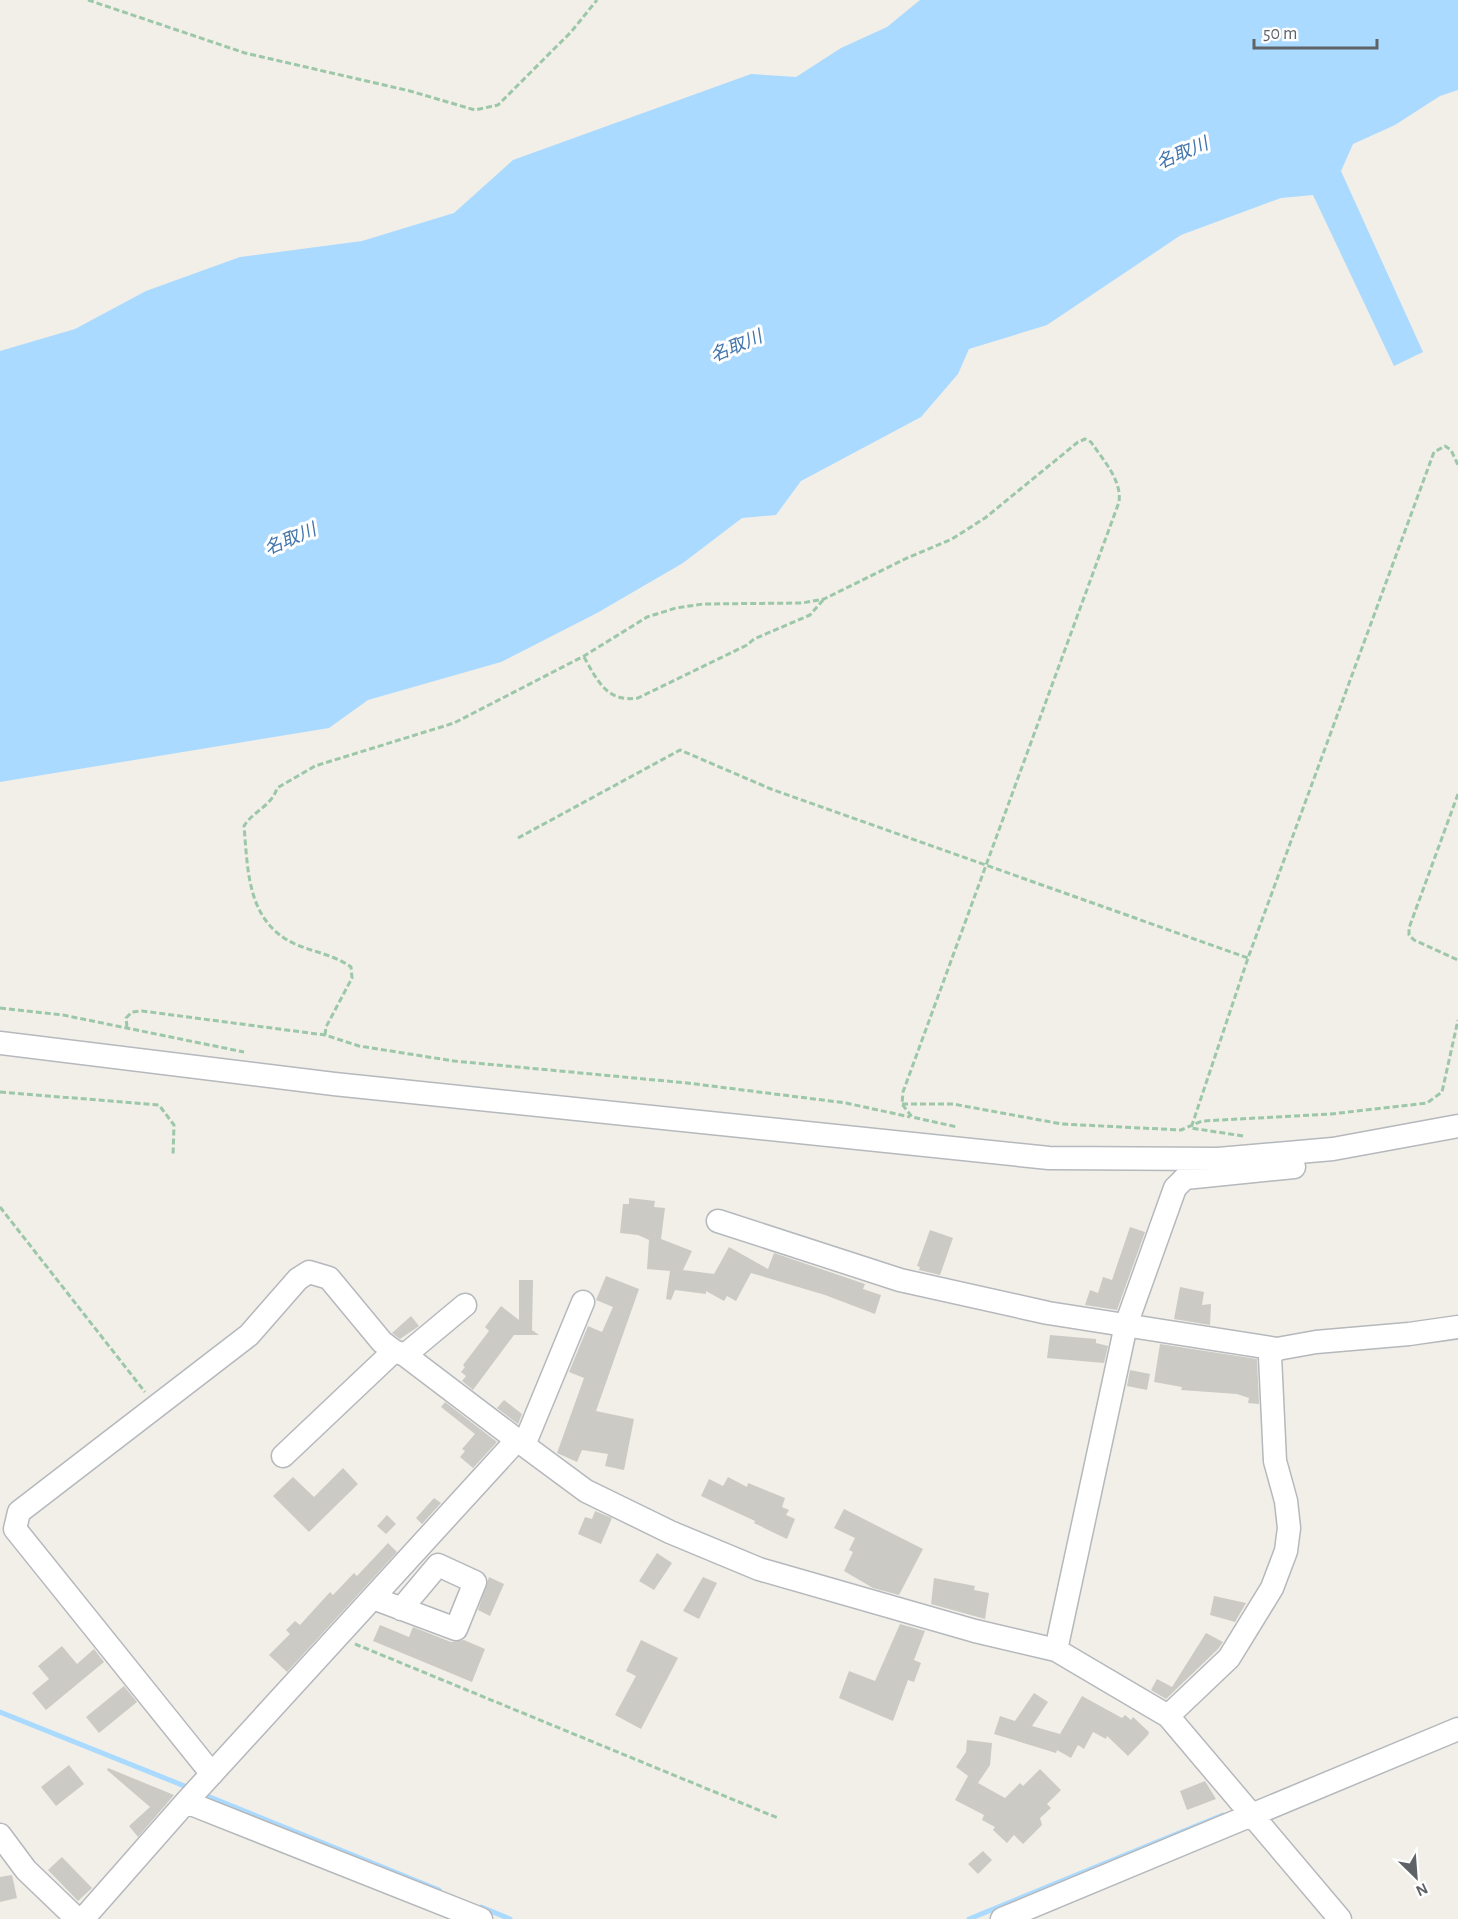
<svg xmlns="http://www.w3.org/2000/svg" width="1458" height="1919" font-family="'Alegreya Sans','Noto Sans JP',sans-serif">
  <rect width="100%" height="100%" fill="#f1efe8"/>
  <path fill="#aadaff" d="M920,0H1458V90L1440,96L1395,125L1353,144L1341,171L1423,352L1394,366L1313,195L1281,198L1181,235L1047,325L969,349L958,374L921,417L801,481L776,515L742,518L683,563L597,613L501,662L368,700L329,728L0,782V351L75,329L146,291L240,257L362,241L454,213L513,160L751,74L796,77L841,48L887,27Z"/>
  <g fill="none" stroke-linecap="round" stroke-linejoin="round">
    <path stroke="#aadaff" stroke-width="5" d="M0,1712L192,1789
      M200,1793L439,1890
      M481,1907L510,1919
      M969,1919L1223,1815"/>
  </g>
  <path fill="#cccac5" d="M629,1198L655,1201L654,1207L665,1208L661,1239L692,1251L683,1270L714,1274L729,1247L768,1269L774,1253L865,1284L863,1289L881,1295L875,1314L825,1295L751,1273L736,1301L727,1296L724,1301L706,1291V1294L675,1290L671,1300L666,1299L670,1271L647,1269L649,1240L638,1235L620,1233L623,1204H629Z
    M1130,1227L1145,1232L1117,1310L1085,1305L1090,1290L1098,1293L1103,1277L1112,1280Z
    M930,1230L953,1238L940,1275L919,1270L920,1267L917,1266Z
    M606,1276L639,1289L596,1411L634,1419L624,1470L605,1466L608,1454L582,1450L577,1462L557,1453L584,1378L569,1372L588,1326L602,1332L613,1307L596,1300Z
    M519,1280H533L532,1330L539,1335H514L473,1390L462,1381L466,1376L461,1372L465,1367L463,1365L489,1331L485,1327L501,1306L519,1320Z
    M1180,1287L1204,1292L1202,1305L1211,1304L1210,1325L1174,1319Z
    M411,1316L419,1326L400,1339L392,1333Z
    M1050,1335L1096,1339V1343L1108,1346L1104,1363L1047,1358Z
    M1160,1344L1257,1359L1259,1404L1248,1403L1249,1398L1237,1394L1181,1390L1182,1387L1154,1382Z
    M1130,1370L1150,1374L1147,1390L1127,1386Z
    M504,1400L522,1414L518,1424L497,1408Z
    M445,1402L497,1442L473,1468L460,1457L465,1451L462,1449L475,1434L441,1407Z
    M343,1468L358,1484L309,1532L273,1496L293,1477L314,1497Z
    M728,1477L747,1487L748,1483L785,1498L782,1507L789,1510L786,1515L795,1519L787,1539L754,1523L755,1521L701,1496L709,1479L723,1486Z
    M434,1498L441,1503L422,1524L416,1518Z
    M844,1509L923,1549L899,1595L873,1588L844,1571L853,1552L849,1550L855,1538L834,1528Z
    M595,1511L612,1518L601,1544L578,1534L585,1517L592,1519Z
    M387,1515L396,1524L386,1534L377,1526Z
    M388,1543L397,1552L287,1672L269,1655L290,1634L286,1630L295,1621L300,1625L330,1592L333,1595L354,1573L357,1576Z
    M657,1553L672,1563L654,1590L639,1581Z
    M489,1577L504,1584L490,1616L478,1610Z
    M703,1577L717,1583L699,1619L683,1611Z
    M934,1578L975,1586L974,1590L989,1593L985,1619L931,1604Z
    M1214,1596L1246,1603L1235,1622L1210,1615Z
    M900,1624L925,1631L914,1660L921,1663L914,1682L908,1680L893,1721L839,1698L849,1671L875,1681Z
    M380,1625L409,1637L413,1627L451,1642L464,1640L485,1649L472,1682L373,1641Z
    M1206,1633L1223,1642L1218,1649L1166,1699L1151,1690L1157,1679L1172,1687Z
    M641,1640L678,1658L641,1729L615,1715L636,1676L626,1671Z
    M62,1646L77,1664L94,1649L104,1662L46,1710L32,1693L49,1679L38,1666Z
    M124,1686L137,1702L99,1733L86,1717Z
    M1034,1693L1048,1702L1032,1726L1060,1734L1082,1696L1122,1718L1125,1715L1131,1720L1133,1717L1149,1732L1148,1735L1128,1756L1107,1736L1106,1739L1093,1732L1084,1749L1078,1745L1071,1758L1057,1750L1056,1753L994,1734L1000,1716L1015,1721Z
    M967,1740L992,1743L990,1765L978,1783L1005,1798L1020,1783L1023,1786L1040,1769L1061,1790L1047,1804L1051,1808L1040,1818L1042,1825L1023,1844L1014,1835L1007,1843L993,1830L995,1827L982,1820L984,1815L955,1800L968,1776L956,1767L966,1752Z
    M69,1765L84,1784L56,1806L41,1787Z
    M108,1768L174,1795L138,1837L129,1826L150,1807L107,1770Z
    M1205,1781L1216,1799L1187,1810L1180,1791Z
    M983,1851L992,1860L978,1874L968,1864Z
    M62,1857L92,1888L78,1901L48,1870Z
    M12,1875L17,1898L0,1902V1877Z"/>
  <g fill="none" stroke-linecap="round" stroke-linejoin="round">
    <g stroke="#b5b8bc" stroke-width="25">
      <path id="minor" d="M0,1043L334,1084L1049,1158L1218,1159L1333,1149L1458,1126
        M718,1221L900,1280L1048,1313L1277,1349
        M517,1440L586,1491L670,1532L759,1569L975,1631L1056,1650L1168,1716L1340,1919
        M524,1445L583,1302
        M283,1456L394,1351L405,1355
        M373,1598L456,1629L475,1582L438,1565L401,1609
        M1056,1650L1126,1325L1175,1188L1185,1178L1294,1167
        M1168,1716L1229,1658L1272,1588L1286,1551L1289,1528L1286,1501L1275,1461L1270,1356L1277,1349L1316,1342L1409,1334L1458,1327
        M212,1774L15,1529L19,1512L249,1335L298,1279L309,1272L329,1278L382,1342L394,1351
        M186,1802L481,1919
        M0,1835L26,1870L77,1919
        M83,1919L186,1802L517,1440L405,1355L465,1305
        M1002,1919L1458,1729"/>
    </g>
    <path stroke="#9cc7a9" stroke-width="3" stroke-dasharray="6 3" stroke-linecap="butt" d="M88,0L245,53L410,91L475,110L498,105L571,32L597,0
      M584,657C597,680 607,703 638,698L747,645L754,639L810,615L824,599
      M1458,794L1409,928V935L1414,940L1458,960
      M518,838L680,750L771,789L1248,958
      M0,1008L63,1015L244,1052
      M127,1027L126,1018L132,1012L142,1011L325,1035L359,1046L454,1061L687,1083L846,1103L910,1117
      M325,1035L326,1027L352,978L351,967C335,955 313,952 295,944C247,922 248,871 244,826C253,811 272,806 277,788L315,766L454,723L584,656L647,617L676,608L703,604L802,603L824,599L907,558L952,539L985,518L1078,442L1085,439L1091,442C1103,460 1122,480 1119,502L903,1092L902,1104L912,1117L957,1127
      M0,1092L159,1105L174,1125L173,1156
      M902,1104H953L1062,1124L1181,1130L1202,1121L1331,1114L1427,1103L1442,1092L1458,1020
      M1243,1136L1191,1128L1248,958L1434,452L1445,446L1451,450L1458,465
      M0,1207L145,1392
      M355,1644L778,1818"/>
    <use href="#minor" stroke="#fff" stroke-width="22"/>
  </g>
  <g text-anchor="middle" stroke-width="6" stroke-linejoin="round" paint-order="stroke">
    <g font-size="18" font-style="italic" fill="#4174aa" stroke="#fff">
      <text transform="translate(1182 153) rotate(-23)" y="6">名取川</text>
      <text transform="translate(736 346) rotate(-23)" y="6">名取川</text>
      <text transform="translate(290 539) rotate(-23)" y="6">名取川</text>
    </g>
  </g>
  <g transform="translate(1416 1877) rotate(155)" stroke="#ffffff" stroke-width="4.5" paint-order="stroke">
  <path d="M0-4.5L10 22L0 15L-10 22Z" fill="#5f6368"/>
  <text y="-9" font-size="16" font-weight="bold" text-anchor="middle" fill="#5f6368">N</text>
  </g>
  <path d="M1254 39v9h123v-9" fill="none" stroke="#5f6368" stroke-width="3"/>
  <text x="1263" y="39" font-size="18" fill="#5f6368" stroke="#ffffff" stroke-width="4.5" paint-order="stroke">50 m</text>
</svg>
